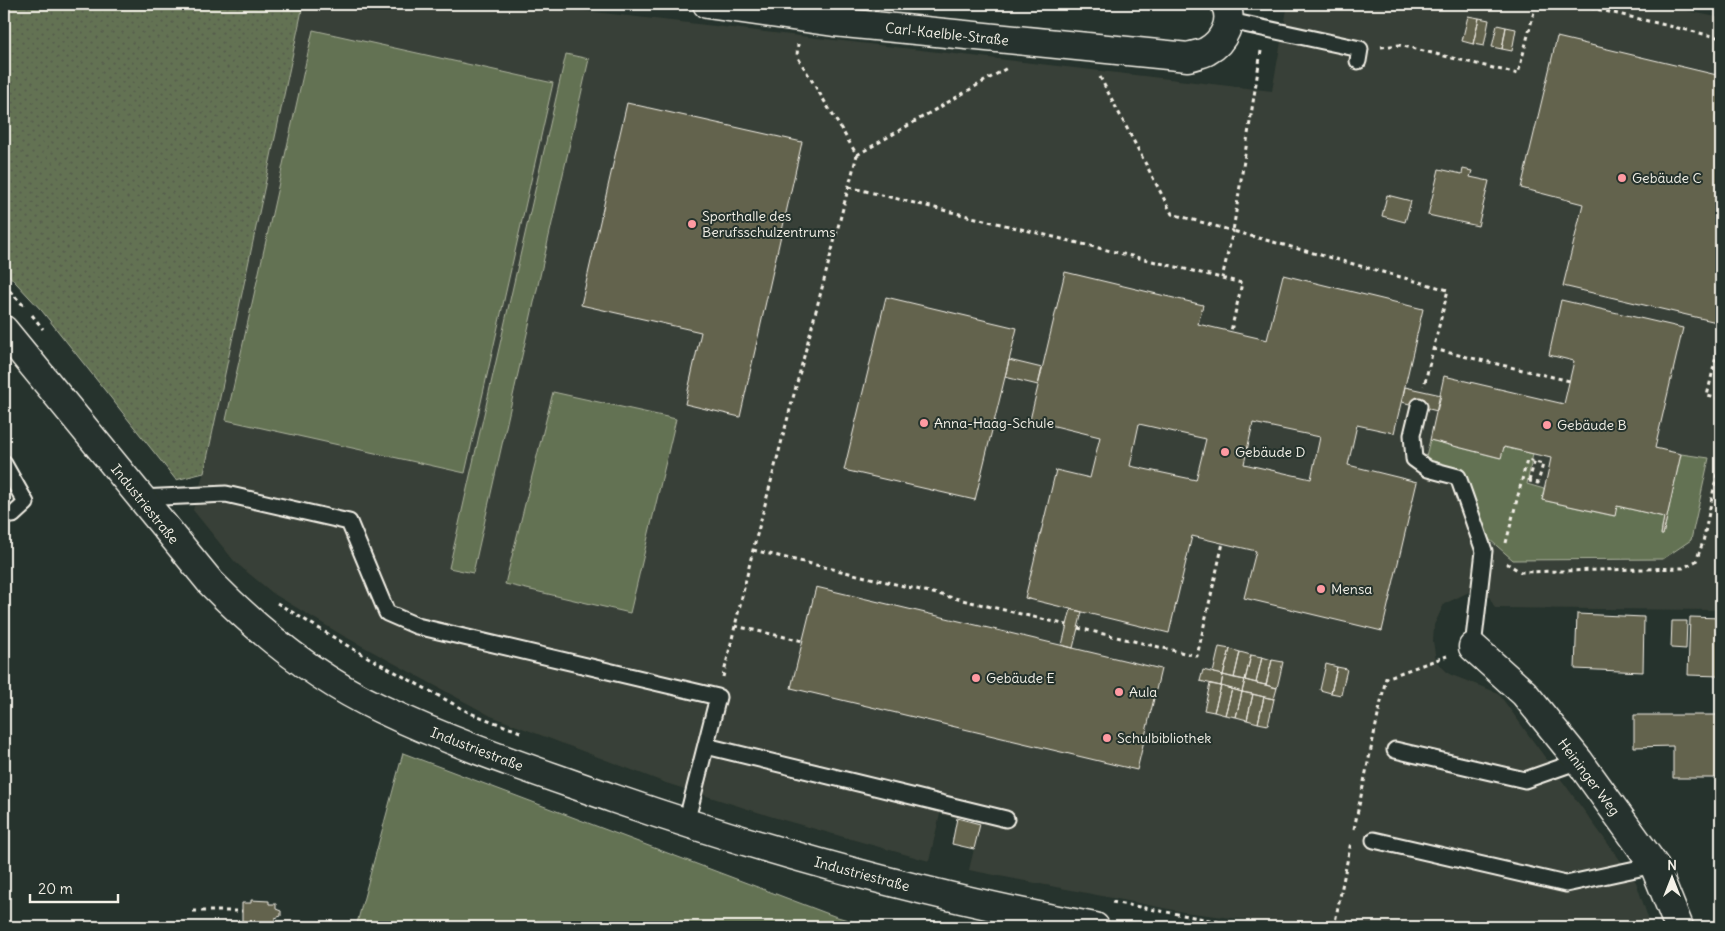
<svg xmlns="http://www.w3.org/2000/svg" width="1725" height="931" font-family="Delius,sans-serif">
  <defs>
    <pattern id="park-dots" width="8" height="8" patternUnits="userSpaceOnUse" patternTransform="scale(1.25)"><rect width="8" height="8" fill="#637253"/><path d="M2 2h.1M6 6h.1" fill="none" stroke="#555b4c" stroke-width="1.8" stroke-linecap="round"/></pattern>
  </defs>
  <rect width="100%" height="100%" fill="#26332d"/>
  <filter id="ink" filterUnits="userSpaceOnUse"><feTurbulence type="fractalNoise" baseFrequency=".02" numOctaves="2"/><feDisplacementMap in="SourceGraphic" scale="10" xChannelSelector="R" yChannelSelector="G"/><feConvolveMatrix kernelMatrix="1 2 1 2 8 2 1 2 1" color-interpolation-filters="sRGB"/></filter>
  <g filter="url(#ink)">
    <path fill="#394137" d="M303,4H525L1272,91L1288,4H1653L1721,18V610L1495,608L1489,596L1483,592H1469L1444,604L1434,625L1433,641L1436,661L1449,674L1498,693L1636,882L1649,921L1648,927H1305L1184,912L969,870L980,824L940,814L929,861L773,817L666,783L491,716L342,635L274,594L235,562L193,510L206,465Z"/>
    <path fill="#637253" stroke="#acb29e" d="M313,30L553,83L465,473L226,420Z
      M566,54L589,59L473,573L449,568Z
      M553,392L676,419L630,613L505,584Z
      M1430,440L1500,458L1504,447L1533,454L1527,484L1544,489L1542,500L1614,516L1617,506L1664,517L1661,534L1663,535L1681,454L1709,458L1691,540L1663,559L1513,560L1489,539L1462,472L1425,460Z
      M403,753L834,916L872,927H356Z"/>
    <path fill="url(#park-dots)" stroke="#acb29e" d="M4,4H276L302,10L204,473L176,480L42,311L4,270Z"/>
    <path fill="#64634e" stroke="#f4f1e8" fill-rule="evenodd" d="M1468,16L1479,18L1473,44L1462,41Z
      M1479,18L1489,20L1484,46L1473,44Z
      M1497,25L1506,27L1502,49L1492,47Z
      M1506,27L1516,29L1512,51L1502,49Z
      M1557,37L1721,76V323L1563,286L1583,204L1521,188Z
      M627,103L802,142L740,417L685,404L701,332L581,305Z
      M1439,169L1462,174L1463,169L1472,171L1470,177L1489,181L1478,226L1428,215Z
      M1387,195L1411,201L1405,222L1382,216Z
      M1065,272L1203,305L1198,324L1267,340L1283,275L1423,309L1394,433L1357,425L1348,465L1417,482L1382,631L1244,598L1256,551L1192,536L1169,633L1025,598L1056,470L1090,478L1100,437L1030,420ZM1253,423L1320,437L1311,479L1244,464ZM1139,424L1206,439L1196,480L1130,466Z
      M886,297L1017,328L975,500L844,470Z
      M1561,300L1683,328L1655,448L1681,454L1663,535H1661L1664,517L1617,506L1615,516L1542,500L1551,458L1504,447L1501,458L1430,440L1444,376L1564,404L1574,361L1549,355Z
      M1009,360L1042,368L1038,385L1005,377Z
      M1405,387L1441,395L1437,411L1402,402Z
      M816,587L1161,669L1137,770L791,688Z
      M1071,609L1082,612L1073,648L1062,645Z
      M1577,614L1644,617L1643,672L1575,669Z
      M1690,617L1721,618V676L1688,675Z
      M1672,621H1687L1686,649L1671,648Z
      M1219,647L1230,649L1223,675L1213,673Z
      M1230,649L1240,652L1234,678L1223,675Z
      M1240,652L1251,655L1245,680L1234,678Z
      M1251,655L1262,657L1256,683L1245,680Z
      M1262,657L1272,660L1266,685L1256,683Z
      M1272,660L1283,662L1277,688L1266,685Z
      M1326,664L1337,667L1331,693L1320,690Z
      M1337,667L1347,669L1341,695L1331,693Z
      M1203,670L1223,675L1221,686L1200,681Z
      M1223,675L1245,680L1242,692L1221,686Z
      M1245,680L1277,688L1274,699L1242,692Z
      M1210,684L1221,686L1214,712L1204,710Z
      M1221,686L1232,689L1225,715L1214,712Z
      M1232,689L1242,692L1236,717L1225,715Z
      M1242,692L1253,694L1247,720L1236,717Z
      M1253,694L1264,697L1258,723L1247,720Z
      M1264,697L1274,699L1268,725L1258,723Z
      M1634,715H1721V778H1673V746L1634,747Z
      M957,818L980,824L974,849L952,844Z
      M251,900L269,901V904H276V909L281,911V916L275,918V922H267V924L242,921V903H251Z"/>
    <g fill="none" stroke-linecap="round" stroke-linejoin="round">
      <g stroke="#f4f1e8" stroke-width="19">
        <path id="service" d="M1230,21L1360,49L1358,61
          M1419,406L1412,435L1414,459L1428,469L1458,477L1484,551L1473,647
          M4,464L26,503L13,515H4
          M140,498L226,494L349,522L387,613L417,626L718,697L686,823
          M706,746L1006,819
          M1395,750L1525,780L1579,761
          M1374,840L1566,884L1654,865"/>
      </g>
      <g stroke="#f4f1e8" stroke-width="31">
        <path id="minor" d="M707,4L834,22L1188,57C1194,55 1202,54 1207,51C1224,42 1234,20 1225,4
          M4,330L211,583C260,633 317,679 381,709C456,745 536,771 615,799C772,853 932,897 1095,927
          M1473,647L1524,693L1579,761L1654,865L1679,927"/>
      </g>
      <path stroke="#f4f1e8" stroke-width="3" stroke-dasharray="4 4" stroke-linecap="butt" d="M1575,4L1721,38
        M1381,47L1399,45L1518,74L1536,4
        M1261,51L1233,231L1448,290L1424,386
        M1100,77L1172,214L1233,231L1222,278
        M857,155L1007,68
        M849,187L1242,283L1231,331
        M4,285L26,308
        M32,315L43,329
        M1721,335L1707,396L1721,399
        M1433,349L1570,381
        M1506,543L1527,460L1543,464L1538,483L1529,481
        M753,550L1067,625
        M1506,563L1521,572L1683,568L1696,561L1703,542L1721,454
        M277,603L353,649L470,713L523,733
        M735,626L803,641
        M1078,628L1197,656L1223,543
        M723,677L753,550L857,155L797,56L798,44
        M1354,829L1386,678L1447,656
        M1112,902L1226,923L1266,927
        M193,911H242
        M1334,927L1351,842"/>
      <use href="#service" stroke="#26332d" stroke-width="15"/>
      <use href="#minor" stroke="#26332d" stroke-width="28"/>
      <path stroke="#f4f1e8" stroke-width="3" stroke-dasharray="4 4" stroke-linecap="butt" d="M1529,481L1535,460"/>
    </g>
  </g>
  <g fill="#ff9aa2" stroke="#26332d" stroke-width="2">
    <circle cx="1622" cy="178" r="5"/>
    <circle cx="692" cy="224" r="5"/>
    <circle cx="924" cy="423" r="5"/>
    <circle cx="1547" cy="425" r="5"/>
    <circle cx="1225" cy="452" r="5"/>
    <circle cx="1321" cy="589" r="5"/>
    <circle cx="976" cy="678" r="5"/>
    <circle cx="1119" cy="692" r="5"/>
    <circle cx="1107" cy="738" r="5"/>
  </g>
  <g text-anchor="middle" stroke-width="4" stroke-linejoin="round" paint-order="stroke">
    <g font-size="14" fill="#f4f1e8" stroke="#26332d">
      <text transform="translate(947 34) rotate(6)" y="5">Carl-Kaelble-Straße</text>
      <text transform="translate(145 504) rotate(51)" y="5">Industriestraße</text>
      <text transform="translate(477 749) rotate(21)" y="5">Industriestraße</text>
      <text transform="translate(1589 777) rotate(53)" y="5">Heininger Weg</text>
      <text transform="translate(862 874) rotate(15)" y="5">Industriestraße</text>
    </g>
    <g font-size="14" fill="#f4f1e8" stroke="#26332d" text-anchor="start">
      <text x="1632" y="183">Gebäude C</text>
      <text x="702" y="221">Sporthalle des<tspan x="702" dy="16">Berufsschulzentrums</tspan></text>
      <text x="934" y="428">Anna-Haag-Schule</text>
      <text x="1557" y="430">Gebäude B</text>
      <text x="1235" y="457">Gebäude D</text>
      <text x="1331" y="594">Mensa</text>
      <text x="986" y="683">Gebäude E</text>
      <text x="1129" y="697">Aula</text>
      <text x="1117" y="743">Schulbibliothek</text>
    </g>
  </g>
  <rect width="1725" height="931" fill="none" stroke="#26332d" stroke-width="20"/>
  <rect x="10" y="10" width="1705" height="911" fill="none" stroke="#f4f1e8" stroke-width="2" filter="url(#ink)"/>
  <g transform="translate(1672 878)" stroke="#26332d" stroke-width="4" paint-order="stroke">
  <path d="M0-4L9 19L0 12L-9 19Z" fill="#f4f1e8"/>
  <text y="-8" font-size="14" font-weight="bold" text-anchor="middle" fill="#f4f1e8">N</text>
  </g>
  <path d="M30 894v8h88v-8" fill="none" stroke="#f4f1e8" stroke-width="2.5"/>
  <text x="38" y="894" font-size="15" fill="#f4f1e8" stroke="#26332d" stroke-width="4" paint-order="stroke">20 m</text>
</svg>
